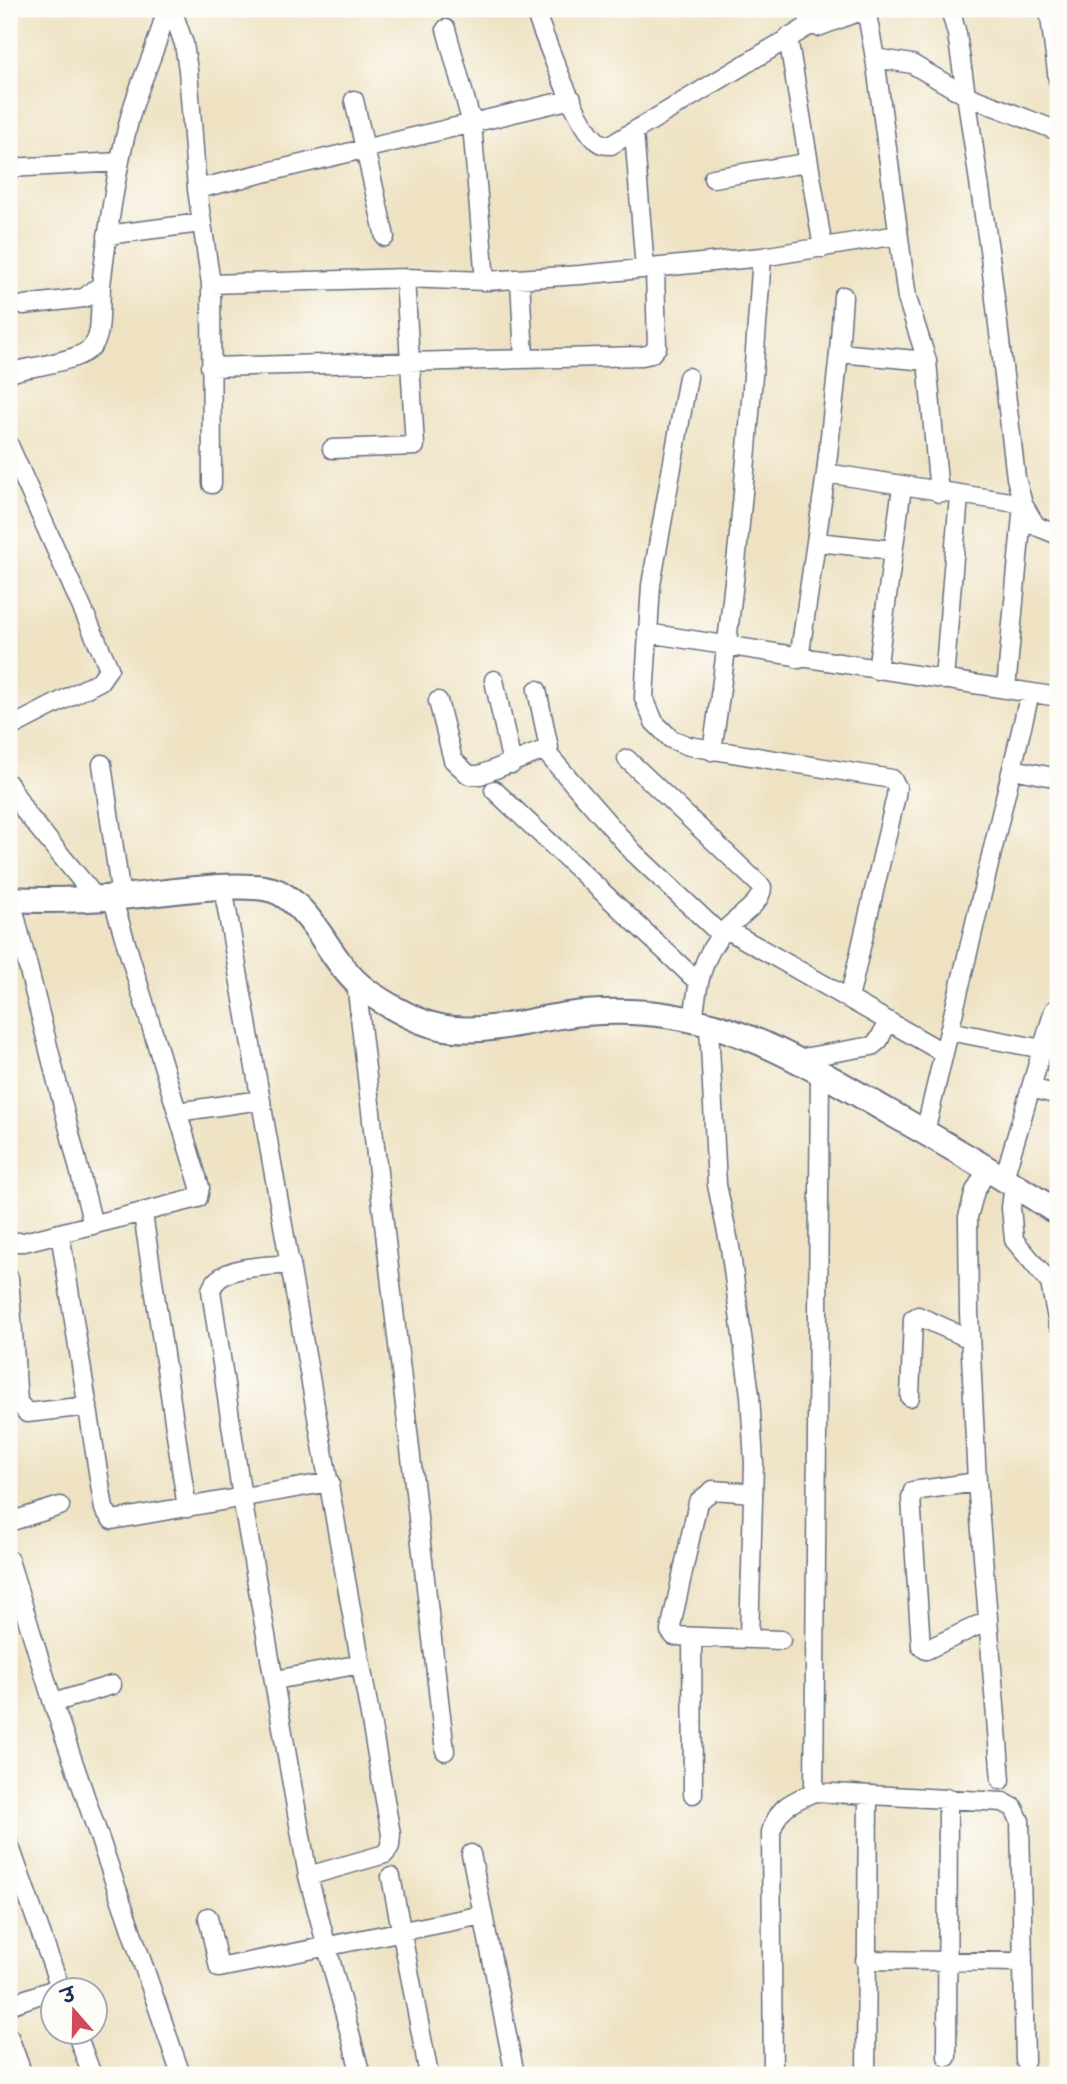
<svg xmlns="http://www.w3.org/2000/svg" width="1067" height="2084" font-family="'Playpen Sans','Playpen Sans Deva',sans-serif">
  <rect width="100%" height="100%" fill="#fdfcf7"/>
  <filter id="ink" filterUnits="userSpaceOnUse"><feTurbulence type="fractalNoise" baseFrequency=".0143" numOctaves="2"/><feDisplacementMap in="SourceGraphic" scale="14" xChannelSelector="R" yChannelSelector="G"/><feConvolveMatrix kernelMatrix="1 2 1 2 8 2 1 2 1" color-interpolation-filters="sRGB"/></filter>
  <filter id="wash" filterUnits="userSpaceOnUse"><feTurbulence type="fractalNoise" baseFrequency=".00686" numOctaves="4" result="noise"/><feDisplacementMap in="SourceGraphic" scale="28" xChannelSelector="R" yChannelSelector="G"/><feGaussianBlur stdDeviation="1.57" result="paint"/><feColorMatrix in="noise" values="0 0 0 0 0 0 0 0 0 0 0 0 0 0 0 0 0 1.4 0 .05"/><feComposite in="paint" operator="in"/></filter>
  <g filter="url(#wash)">
    <rect width="100%" height="100%" fill="#eee2c3"/>
  </g>
  <g filter="url(#ink)">
    <g fill="none" stroke-linecap="round" stroke-linejoin="round">
      <g stroke="#656e81" stroke-width="21">
        <path id="minor" d="M172,9L184,44L188,70L197,189L211,284L212,484
          M534,9C546,39 574,120 596,140C601,145 605,145 611,145L812,24
          M804,9L812,24L818,27L866,9L875,58L912,64L965,95L1058,131
          M950,9L957,34L990,256L1016,478L1023,504L1036,526L1058,535
          M1049,9L1058,80
          M446,29L472,124L485,281
          M788,37L823,248
          M875,58L907,298L927,361L939,493
          M354,100L385,237
          M634,132L645,269
          M9,168L120,162
          M713,178L806,163
          M197,189L572,99
          M107,235L201,223
          M520,279L524,358
          M211,284L405,278L485,281L580,275L762,257L898,235
          M843,296L839,353L927,361
          M24,305L84,298L101,285C108,230 115,175 129,121C138,83 158,50 166,9
          M210,367L642,356L651,354L657,347L655,268
          M9,374C17,369 30,368 40,366C105,352 99,348 101,285
          M688,377L651,585L644,698L654,722L671,739L689,746L892,779L897,787L896,796L849,999
          M9,445L109,668L100,681L9,728
          M332,449L415,446L405,278
          M826,473L1023,504L1006,689
          M817,542L893,550
          M647,633L1058,697
          M799,659L826,473L839,353
          M877,670L902,487
          M494,680L512,764
          M944,680L959,496
          M438,701L453,760L469,775H480L549,748L537,690
          M544,750L634,853L721,935
          M712,751C737,587 750,423 762,257
          M627,759L762,887C762,904 737,917 726,929C701,956 697,986 693,1022
          M102,764L121,897
          M1013,769L1058,778
          M9,784L26,813L96,898
          M494,790L698,982
          M223,887L391,1834L390,1846L385,1854L308,1876
          M11,899L93,1225
          M726,929L944,1053
          M356,982L445,1751
          M709,1026L717,1185L730,1247L750,1395L754,1464L749,1639
          M949,1031L1058,1052
          M796,1059L872,1046L879,1040L888,1021
          M1031,1088L1058,1095
          M177,1112L261,1100
          M925,1132L1030,693
          M988,1168L975,1191L968,1217L969,1313L977,1482L1001,1780
          M1004,1178L1054,1010
          M1014,1185L1011,1208L1014,1240L1050,1283L1058,1324
          M143,1214L187,1508
          M60,1233L104,1509L112,1520L330,1482
          M9,1238L12,1242H24L198,1198L200,1187L112,897
          M291,1264C266,1267 220,1264 211,1290L242,1498L308,1876L361,2075
          M9,1278L18,1402L27,1413L88,1406
          M910,1397L913,1319L918,1316L970,1339
          M977,1482L913,1491L911,1498L921,1646L926,1650L987,1621
          M753,1493L713,1490L698,1502L670,1631L674,1636L781,1640
          M9,1522L60,1506
          M9,1560L53,1703L181,2075
          M692,1637L693,1794
          M275,1680L361,1664
          M53,1703L112,1685
          M814,1792L820,1072
          M9,1844L61,1990
          M471,1854L515,2075
          M391,1877L429,2075
          M208,1917L219,1968L483,1915
          M865,1960L1023,1962
          M9,2005L52,1990
          M76,2032L92,2075
          M9,2037L23,2075
          M947,2057L948,1798
          M773,2075L771,1832C779,1806 790,1803 814,1792L1003,1802L1014,1808L1020,1821L1025,2061
          M866,2075L868,1795"/>
      </g>
      <g stroke="#656e81" stroke-width="28">
        <path id="secondary" d="M9,899C46,901 82,900 119,897C154,895 251,877 280,893C314,912 328,955 355,981C371,997 414,1021 436,1026C485,1038 537,1016 585,1013C612,1011 646,1012 672,1016C752,1029 820,1072 889,1112C946,1144 1003,1177 1058,1213"/>
      </g>
      <use href="#minor" stroke="#fff" stroke-width="18"/>
      <use href="#secondary" stroke="#fff" stroke-width="24"/>
    </g>
  </g>
  <rect width="1067" height="2084" fill="none" stroke="#fdfcf7" stroke-width="35"/>
  <g transform="translate(74 2011) rotate(340)"><circle r="33" fill="#fdfcf7" stroke="#a3aaba" stroke-width="2"/>
  <path d="M0-5L12 26L0 18L-12 26Z" fill="#d1495b"/>
  <text y="-10" font-size="19" font-weight="bold" text-anchor="middle" fill="#1b2f5e">उ</text>
  </g>
</svg>
